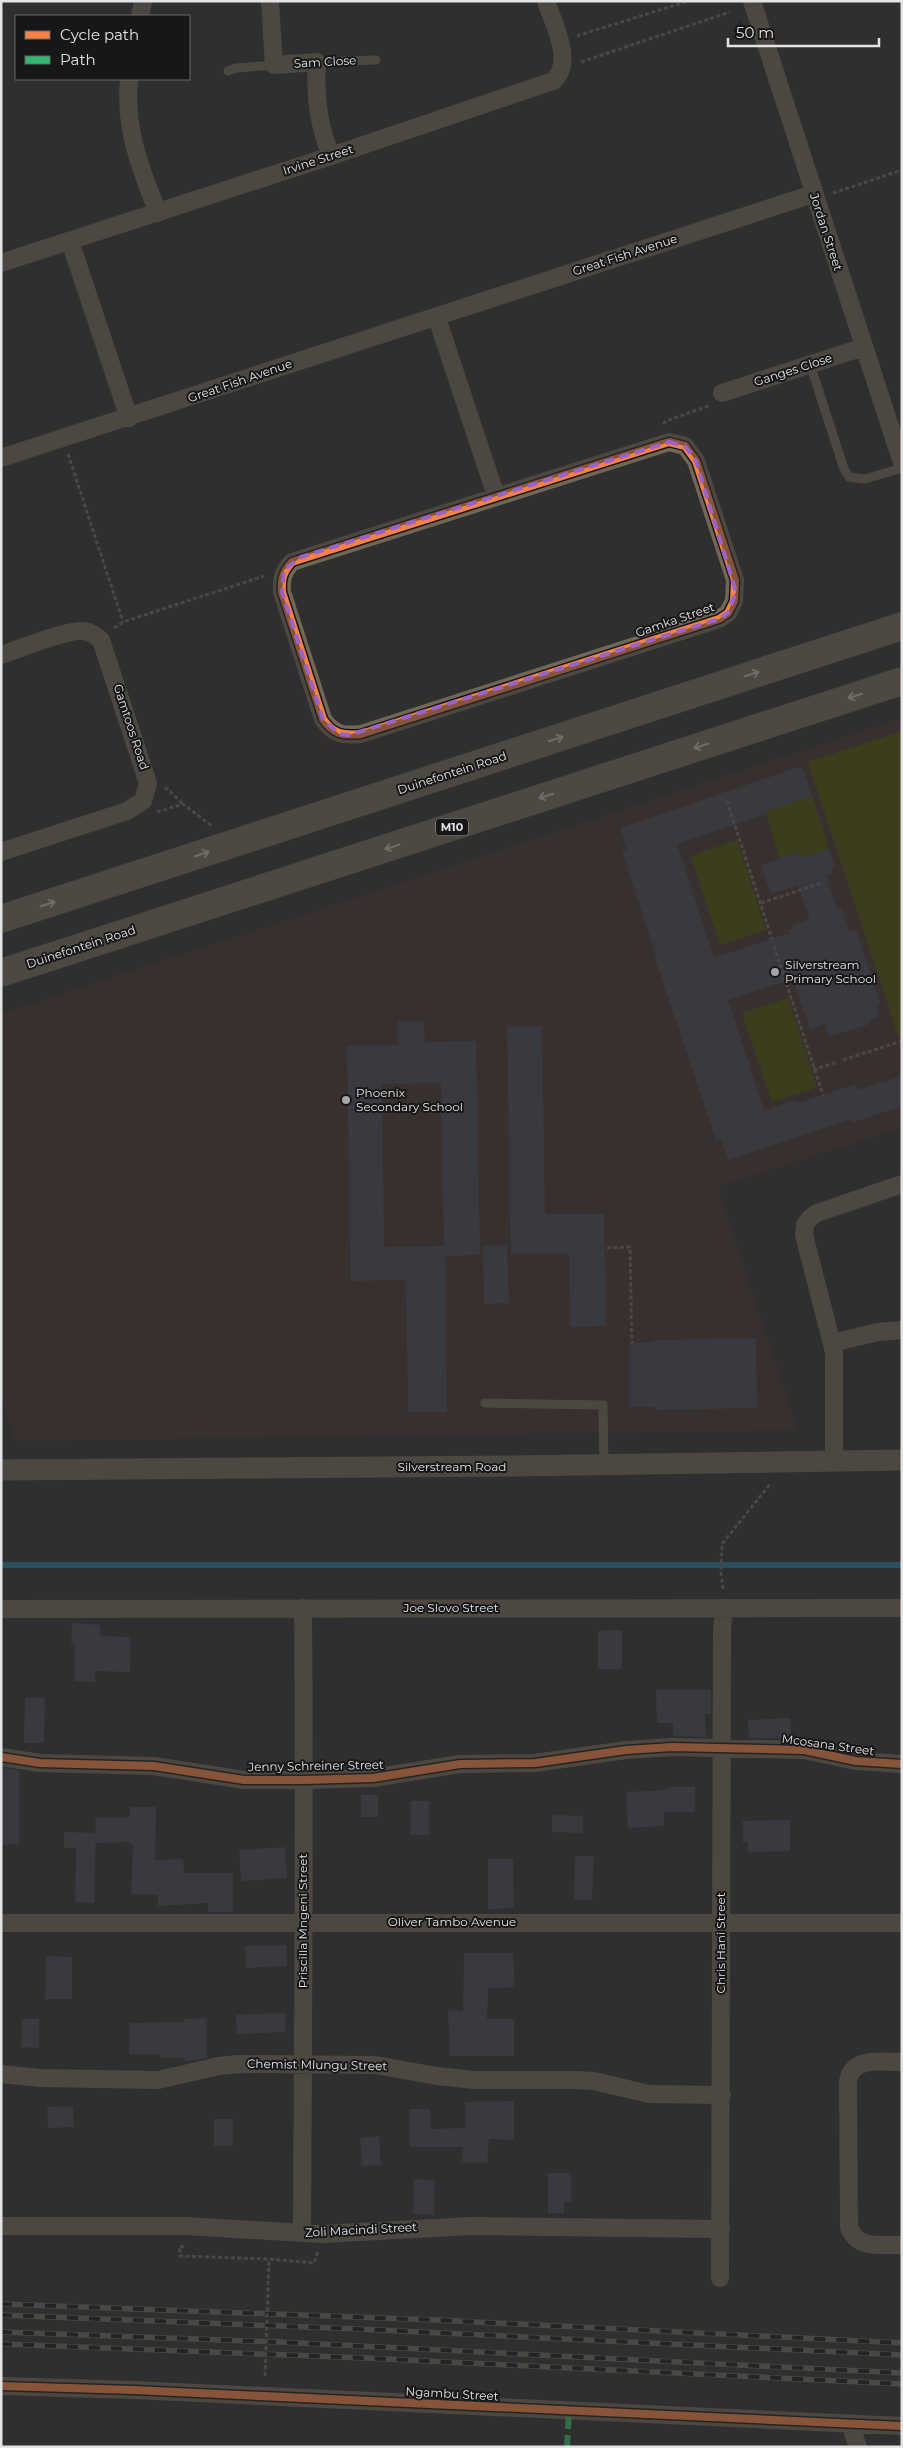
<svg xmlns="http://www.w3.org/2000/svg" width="903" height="2448" font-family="Montserrat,sans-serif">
  <rect width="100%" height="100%" fill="#2f2f30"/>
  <path fill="#42312d" d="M902,718V1127L718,1187L797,1430L16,1441L1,1396V1014Z"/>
  <path fill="#4d4f06" d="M902,731V1038L899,1039L808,762Z
    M812,796L829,849L801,858L799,852L780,858L765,812Z
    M737,840L766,930L720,945L691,856Z
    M788,998L817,1087L772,1102L742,1013Z"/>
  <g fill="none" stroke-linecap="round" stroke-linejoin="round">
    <path stroke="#277795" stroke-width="6" d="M1,1565H902"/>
  </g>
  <path fill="#434755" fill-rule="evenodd" d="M802,766L812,796L765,812L766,814L677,844L714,958L790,933L789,930L793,929L792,925L810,919L798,885L771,894L761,865L799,852L801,858L829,849L835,867L831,868L832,874L826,876L837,910L842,908L849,931L856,929L880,1004L876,1006L879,1017L869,1020L870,1024L829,1037L825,1024L810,1029L793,979L728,1000L764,1110L796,1100L798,1103L856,1084L858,1090L902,1076V1106L852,1123L851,1119L728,1160L721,1138L716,1140L654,956L656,955L622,851L627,850L620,828Z
    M398,1021H424L425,1042L476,1041L480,1255L445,1256L447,1412H408L406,1280L351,1281L347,1046L398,1045ZM441,1083L444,1246L384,1247L382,1084Z
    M542,1026L545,1214H604L606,1326L570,1327L569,1253L511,1254L507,1027Z
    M507,1245L509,1303L484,1304L483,1246Z
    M756,1338L757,1408L655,1410V1407H630L629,1343L654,1342V1340Z
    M72,1623L100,1625V1636L131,1637L130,1672L95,1671V1682L74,1681L75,1644H71Z
    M622,1630V1669H598V1631Z
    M656,1690H711V1714H705L706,1737L673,1736V1723H657Z
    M25,1698H45L44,1743H24Z
    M790,1718L791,1738H749L748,1720Z
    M1,1768L19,1770V1844L1,1845Z
    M668,1787H695V1812H664V1826L628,1828L626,1792L668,1790Z
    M361,1795H378V1817H361Z
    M411,1801H429V1835H410Z
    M130,1807H156L155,1860L183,1859L184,1873H233V1912H208V1903L158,1906V1895L131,1894L133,1844H130V1842L96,1843L95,1818L130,1817Z
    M552,1815L583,1816V1833L552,1832Z
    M790,1820V1851L748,1852V1842L743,1843V1821Z
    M64,1832L96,1833L94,1903L75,1902L76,1848H64Z
    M285,1847L287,1878L241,1881L239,1850Z
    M575,1856H594L592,1900H574Z
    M488,1859H513L514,1908L488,1909Z
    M286,1945L287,1966L246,1968L245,1946Z
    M464,1953H513L515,1987L488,1988L487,2019H514V2056H450L448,2010L463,2011Z
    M46,1956L72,1957V1999H45Z
    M285,2013L286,2032L237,2034L236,2015Z
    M206,2018L207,2058L185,2061V2058H161V2055L129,2054L130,2023L184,2022V2019Z
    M22,2019H39V2048L21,2047Z
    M514,2101V2140L489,2139L487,2163L462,2162L463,2147H410L409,2109H430L431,2129L466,2128L465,2102Z
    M73,2106L74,2127L48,2128L47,2107Z
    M214,2119H233V2146H214Z
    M379,2136L381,2165L362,2166L360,2138Z
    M548,2173H571V2202H564V2213H548Z
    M414,2179L435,2180L434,2215L413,2214Z"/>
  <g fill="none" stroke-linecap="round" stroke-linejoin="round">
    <path stroke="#6a655d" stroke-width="3" stroke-dasharray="4 2.5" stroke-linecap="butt" d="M577,36L688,1
      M581,62L730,12
      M833,193L902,170
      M663,424L666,421L711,405
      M68,454L123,622
      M114,628L123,622L264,576
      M165,787L183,804
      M727,801L772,939
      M157,812L183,804L212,826
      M761,903L822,883
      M774,946L823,1095
      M843,1060L902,1041
      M813,1070L837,1062
      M607,1248L630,1247L632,1343
      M723,1589L721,1573L722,1544L771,1483
      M184,2247L180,2246V2256L269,2259L314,2263L318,2251"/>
    <path stroke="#706757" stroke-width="9" d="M317,62L376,60
      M228,71L236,68L274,65
      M810,364L844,469L849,477L865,479L902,468
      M485,1403L603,1405L604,1465"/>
    <path stroke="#706757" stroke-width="18" d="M270,1L274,65L317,62C315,97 318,123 331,156
      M752,1L902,463
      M140,16L143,1
      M129,79C124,127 140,168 158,213
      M70,241L129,418
      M1,263L331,156L553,81C575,63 553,23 546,1
      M437,318L496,496
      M722,393L864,347
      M669,442L685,446L696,461L735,580L734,601L728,613L719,619L361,734C343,736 333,734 323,719L282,592C281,579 283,572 292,562Z
      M1,458L813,194
      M1,655C20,649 67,629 84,631C91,632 96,636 101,640L148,783L143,801L127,811L1,852
      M832,1343L878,1332L902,1330
      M834,1461V1352L804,1235L805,1225L810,1218L817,1213L902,1184
      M1,1609L902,1608
      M1,1757L40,1763L154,1766L244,1780H304L373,1778L460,1764L535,1763L626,1750L672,1747L804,1750L856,1761L902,1764
      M1,1923H902
      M902,2062C882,2062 851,2056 848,2082L849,2227C857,2250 881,2244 902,2245
      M1,2074L40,2078L158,2080L219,2066L238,2064L375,2065L437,2076L474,2080H575L594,2081L649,2094L722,2095
      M1,2226H185L322,2234L472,2226L721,2229
      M302,2233C303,2025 305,1817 303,1608
      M720,2278L722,1630L724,1608
      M1,2386L134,2390L902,2426
      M850,2424L858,2447"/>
    <path stroke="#706757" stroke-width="21" d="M1,1470L513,1466L902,1460"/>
    <path stroke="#71695a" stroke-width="28" d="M1,919L902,626
      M1,973L902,681"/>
    <g stroke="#6a665e" stroke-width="5.5">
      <path id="rail" d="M1,2304L436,2320L902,2343
        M1,2315L358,2329L902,2355
        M1,2332L279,2342L902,2373
        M1,2344L365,2358L902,2384"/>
    </g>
    <use href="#rail" stroke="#171718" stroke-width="4" stroke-dasharray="11" stroke-linecap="butt"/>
    <path stroke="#6a655d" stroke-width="3" stroke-dasharray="4 2.5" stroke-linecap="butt" d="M265,2376L269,2259"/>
    <path stroke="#33b770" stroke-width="6" stroke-dasharray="12 6" stroke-linecap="butt" d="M567,2447L569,2411"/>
    <g stroke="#171718" stroke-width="11">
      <path id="cycleway" d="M669,442L685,446L696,461L735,580L734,601L728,613L719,619L361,734C343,736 333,734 323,719L282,592C281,579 283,572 292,562Z
        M1,1757L40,1763L154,1766L244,1780H304L373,1778L460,1764L535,1763L626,1750L672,1747L804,1750L856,1761L902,1764
        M1,2386L134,2390L902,2426"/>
    </g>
    <use href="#cycleway" stroke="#f48246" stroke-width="8"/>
  </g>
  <defs><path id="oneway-shaft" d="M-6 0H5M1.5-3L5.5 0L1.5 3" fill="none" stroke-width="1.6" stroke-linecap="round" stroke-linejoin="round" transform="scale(1.25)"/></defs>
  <g stroke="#bbb9b4">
    <use href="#oneway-shaft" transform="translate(752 674) rotate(-18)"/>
    <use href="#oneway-shaft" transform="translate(855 696) rotate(162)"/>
    <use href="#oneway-shaft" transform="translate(556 739) rotate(-18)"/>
    <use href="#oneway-shaft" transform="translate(701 746) rotate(162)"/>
    <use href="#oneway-shaft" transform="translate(546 796) rotate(162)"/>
    <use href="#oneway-shaft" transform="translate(392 847) rotate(162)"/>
    <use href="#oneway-shaft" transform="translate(202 854) rotate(-18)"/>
    <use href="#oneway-shaft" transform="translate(48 904) rotate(-18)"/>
  </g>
  <path d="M0 0H903V2448H0ZM669,442L685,446L696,461L736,592L728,613L719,619L349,735L339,734L323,719L282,592L284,570L301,557Z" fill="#2f2f30" fill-opacity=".55" fill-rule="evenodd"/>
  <path fill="none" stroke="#9a63ca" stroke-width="4" stroke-dasharray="10 6" stroke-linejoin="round" d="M669,442L685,446L696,461L736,592L728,613L719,619L349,735L339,734L323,719L282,592L284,570L301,557Z"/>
  <g fill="#a4a5a6" stroke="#171718" stroke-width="2">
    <circle cx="775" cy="972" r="5"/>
    <circle cx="346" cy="1100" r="5"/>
  </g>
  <g text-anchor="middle" stroke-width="4" stroke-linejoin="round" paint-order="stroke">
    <rect fill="#171718" stroke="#a6a6a8" stroke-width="1" x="436" y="818.5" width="32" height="17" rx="4"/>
    <g font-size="11" font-weight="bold" fill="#e3e4e5">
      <text x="452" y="831">M10</text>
    </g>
    <g font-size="12" fill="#e3e4e5" stroke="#171718">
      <text transform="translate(325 62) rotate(-3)" y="4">Sam Close</text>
      <text transform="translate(318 160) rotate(-18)" y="4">Irvine Street</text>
      <text transform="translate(826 232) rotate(72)" y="4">Jordan Street</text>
      <text transform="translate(625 255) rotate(-18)" y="4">Great Fish Avenue</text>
      <text transform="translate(793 370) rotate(-18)" y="4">Ganges Close</text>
      <text transform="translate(240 381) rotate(-19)" y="4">Great Fish Avenue</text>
      <text transform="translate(675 620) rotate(-19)" y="4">Gamka Street</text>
      <text transform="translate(131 727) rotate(72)" y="4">Gamtoos Road</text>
      <text transform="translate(452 773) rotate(-18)" y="4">Duinefontein Road</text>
      <text transform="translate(81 947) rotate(-18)" y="4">Duinefontein Road</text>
      <text x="452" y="1471">Silverstream Road</text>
      <text x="451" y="1612">Joe Slovo Street</text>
      <text transform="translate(828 1745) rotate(8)" y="4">Mcosana Street</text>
      <text transform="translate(316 1766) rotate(-1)" y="4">Jenny Schreiner Street</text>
      <text transform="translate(303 1921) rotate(-90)" y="4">Priscilla Mngeni Street</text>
      <text x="452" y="1926">Oliver Tambo Avenue</text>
      <text transform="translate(721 1943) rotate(-90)" y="4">Chris Hani Street</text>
      <text transform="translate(317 2065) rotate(1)" y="4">Chemist Mlungu Street</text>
      <text transform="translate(361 2230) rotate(-3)" y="4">Zoli Macindi Street</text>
      <text transform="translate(452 2394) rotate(3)" y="4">Ngambu Street</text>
    </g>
    <g font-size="12" fill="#e3e4e5" stroke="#171718" text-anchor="start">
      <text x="785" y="969">Silverstream<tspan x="785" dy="14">Primary School</tspan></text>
      <text x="356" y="1097">Phoenix<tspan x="356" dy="14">Secondary School</tspan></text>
    </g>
  </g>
  <rect width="903" height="2448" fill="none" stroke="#e3e4e5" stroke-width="5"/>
  <rect x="15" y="15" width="175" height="65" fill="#171718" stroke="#69696a"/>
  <rect x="25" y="31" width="25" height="8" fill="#f48246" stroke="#69696a"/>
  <text x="60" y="40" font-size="15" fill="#e3e4e5">Cycle path</text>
  <rect x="25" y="56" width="25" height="8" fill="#33b770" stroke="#69696a"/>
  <text x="60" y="65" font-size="15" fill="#e3e4e5">Path</text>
  <path d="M728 38v8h151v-8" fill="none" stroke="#e3e4e5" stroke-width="2.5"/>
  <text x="736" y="38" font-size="15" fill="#e3e4e5" stroke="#171718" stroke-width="4" paint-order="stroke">50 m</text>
</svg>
